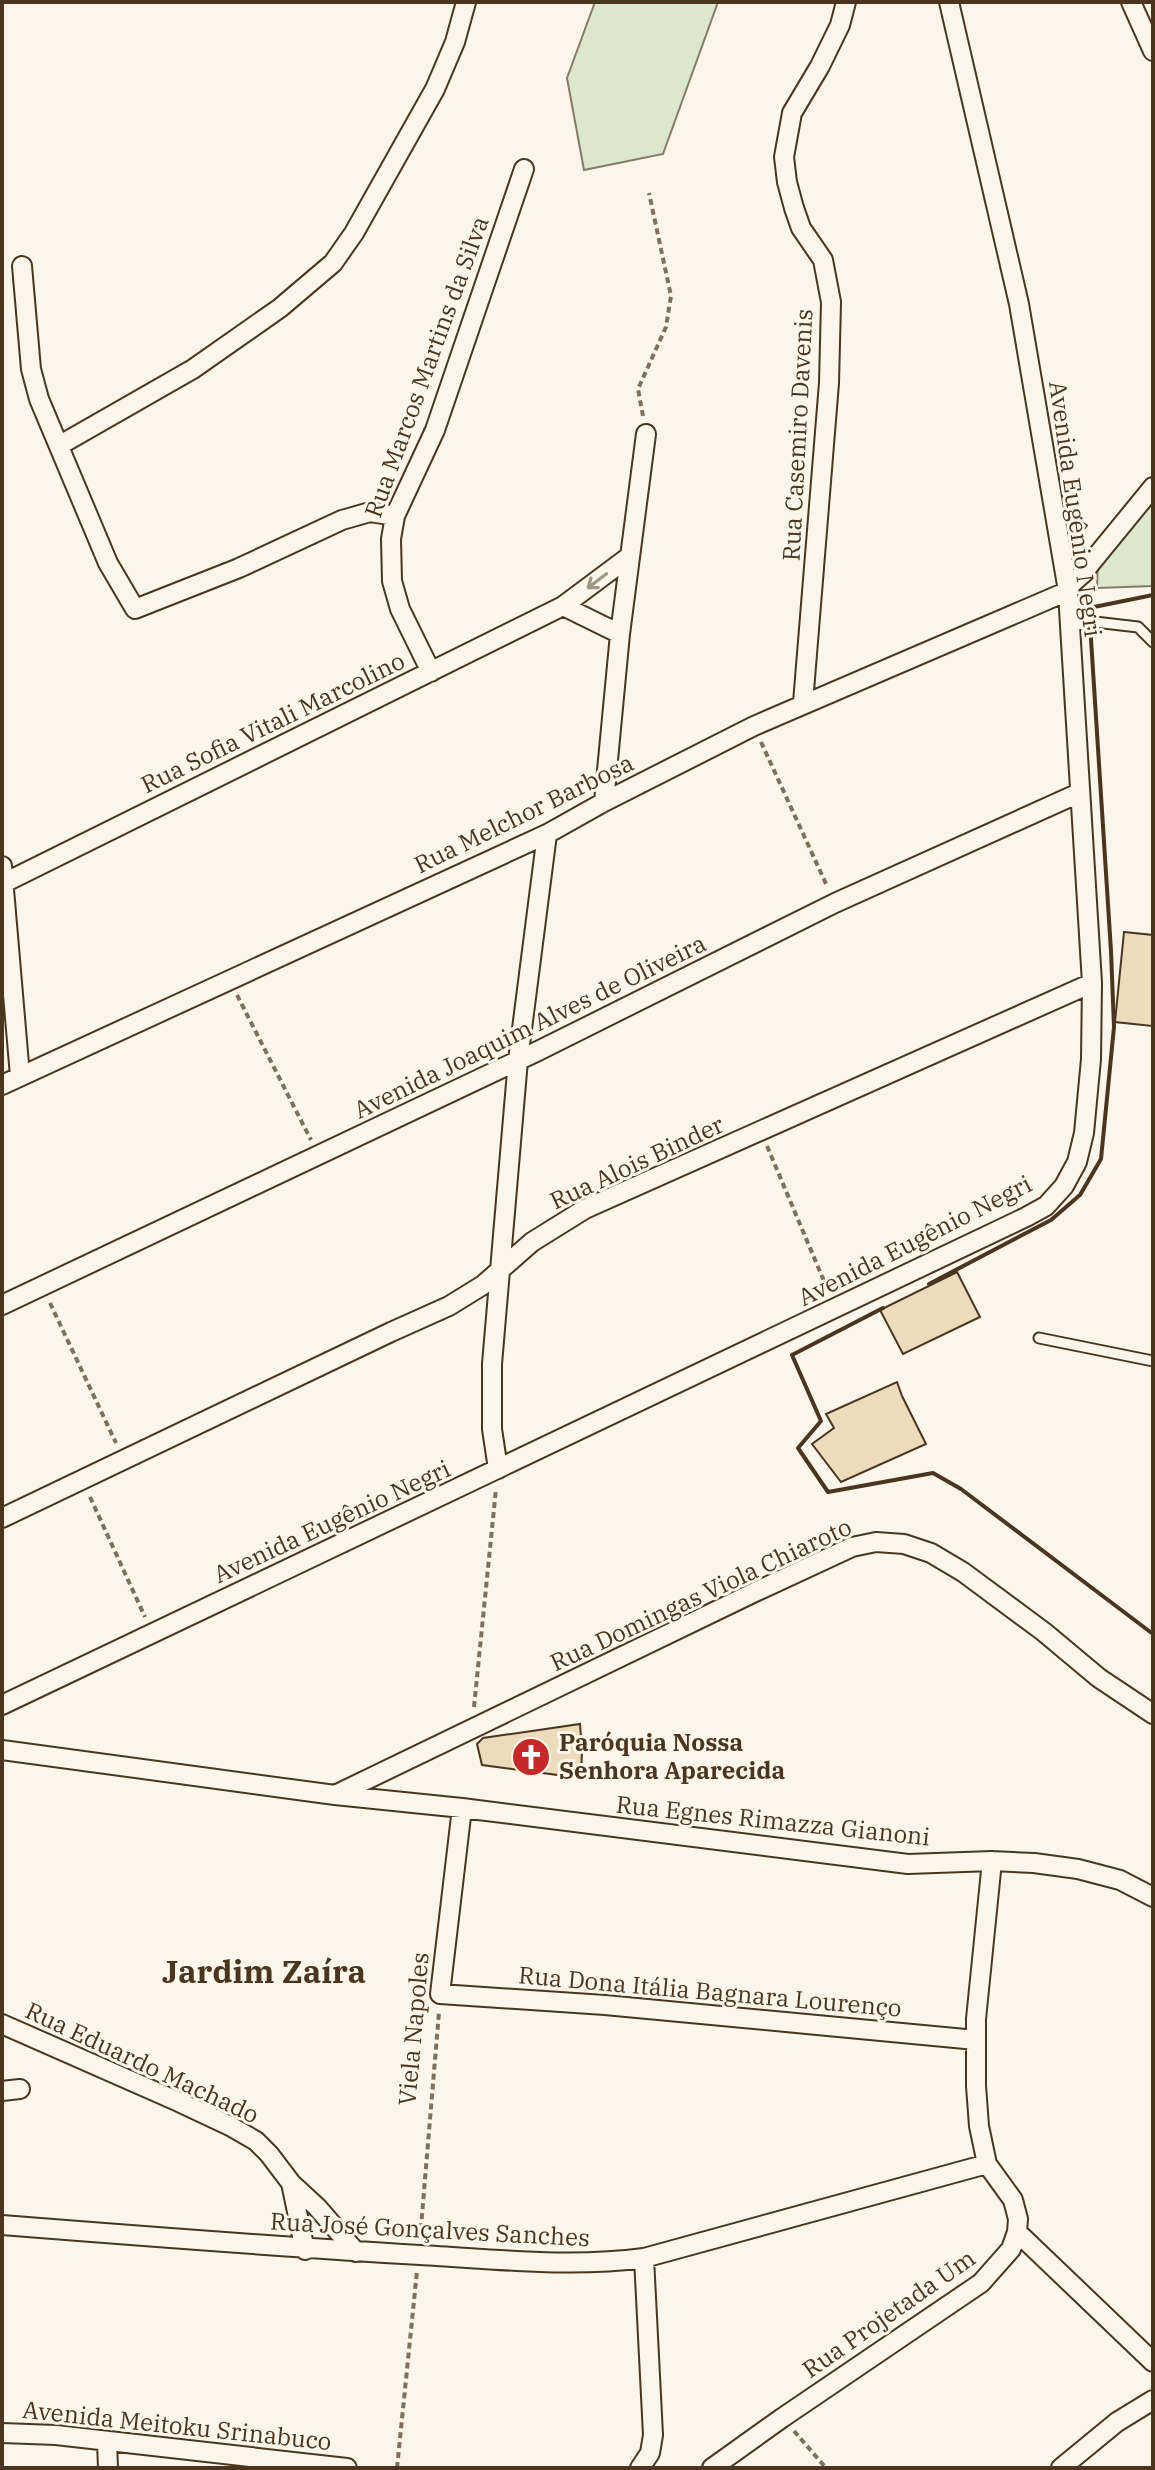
<svg xmlns="http://www.w3.org/2000/svg" width="1155" height="2470" font-family="'IBM Plex Serif',serif">
  <rect width="100%" height="100%" fill="#fbf6e9"/>
  <path fill="#dce7d0" stroke="#887966" stroke-width="2" d="M595,2H718L663,154L584,170L567,78Z
    M1153,494V586L1097,588L1098,556Z"/>
  <path fill="#ecdcbc" stroke="#4a3520" stroke-width="2" d="M1124,932L1153,935L1152,1026L1115,1022Z
    M957,1272L980,1317L903,1354L880,1310Z
    M897,1382L902,1396L926,1444L841,1482L812,1444L834,1428L826,1414Z
    M580,1724L582,1749L581,1778L482,1765L477,1744L483,1738Z"/>
  <g fill="none" stroke-linecap="round" stroke-linejoin="round">
    <g stroke="#4a3520" stroke-width="13">
      <path id="lane" d="M1070,626L1095,622L1138,627L1153,642
        M1039,1338L1153,1361"/>
    </g>
    <g stroke="#4a3520" stroke-width="22">
      <path id="street" d="M1131,2L1153,51
        M22,266L31,369L39,399L108,563L135,609L239,568L342,520L370,512L395,516
        M60,445L193,369L280,308L333,263L354,233L435,89L455,42L466,2
        M563,606L620,634
        M431,672L400,609L392,581L391,539L395,516L435,430L524,169
        M803,703L829,383L831,302L823,260L801,228L794,208L787,182L784,157L792,113L820,66L840,25L846,2
        M604,802L620,634L646,434
        M2,866L20,1076
        M4,883L563,606L630,556
        M2,1085L547,834L604,802L754,726L1068,591L1153,487
        M2,1305L536,1052L835,903L1079,793
        M498,1469L492,1429V1364L518,1060L547,834
        M2,1518L391,1332L449,1306L483,1285L532,1242L585,1209L1092,983
        M2,1705L1026,1217L1046,1206L1064,1186L1077,1162L1084,1133L1091,1059L1092,983L1070,626L1068,591L1019,304L949,2
        M2,1750L335,1795L462,1808L908,1864L992,1861L1034,1863L1078,1869L1120,1880L1153,1897
        M335,1795L755,1592L852,1547L876,1542L904,1544L931,1553L963,1572L1044,1632L1099,1678L1153,1714
        M462,1808L440,1994L605,2005L976,2040
        M2,2024L179,2102L230,2126L256,2141L269,2154L291,2183L317,2207L356,2252
        M2,2091L20,2089
        M291,2183L305,2250
        M2,2225C141,2236 280,2247 420,2255C495,2259 569,2268 644,2258L987,2164
        M1017,2232L1153,2362
        M2,2433L56,2435L347,2468
        M107,2442L108,2468
        M640,2468L650,2453L653,2435L644,2258
        M712,2468L782,2418L981,2283L1011,2249L1017,2232L1018,2219L1013,2200L987,2164L979,2126L976,2086V2019L992,1861
        M1061,2468L1117,2422L1153,2400"/>
    </g>
    <path stroke="#7f6f5c" stroke-width="4" stroke-dasharray="6 4" stroke-linecap="butt" d="M643,416L638,389L666,327L671,296L649,193
      M761,742L827,886
      M237,995L311,1140
      M767,1146L829,1293
      M50,1303L116,1443
      M90,1497L145,1617
      M474,1707L496,1489
      M420,2239L439,2012
      M794,2431L826,2468
      M397,2468L417,2271"/>
    <use href="#lane" stroke="#fbf6e9" stroke-width="9"/>
    <use href="#street" stroke="#fbf6e9" stroke-width="18"/>
    <path stroke="#4a3520" stroke-width="4" d="M929,1284L1051,1220L1080,1195L1101,1159L1114,1027L1111,951L1089,608L1153,595
      M883,1308L792,1355L821,1421L798,1448L828,1492L933,1473L961,1489L1153,1634"/>
  </g>
  <defs><path id="oneway-shaft" d="M-6 0H5M1.5-3L5.5 0L1.5 3" fill="none" stroke-width="1.6" stroke-linecap="round" stroke-linejoin="round" transform="scale(2)"/></defs>
  <use stroke="#a29684" href="#oneway-shaft" transform="translate(597 581) rotate(143)"/>
  <defs>
    <g id="church-disc" transform="scale(2)"><circle r="9.5" fill="#c62828" stroke="#fbf6e9"/><path d="M-1.2-6h2.4v3.5h3.3v2.4h-3.3V6h-2.4V-.1h-3.3v-2.4h3.3Z" fill="#fff"/></g>
  </defs>
  <g fill-rule="evenodd">
    <use href="#church-disc" x="531" y="1757"/>
  </g>
  <g text-anchor="middle" stroke-width="6" stroke-linejoin="round" paint-order="stroke">
    <g font-size="24" fill="#4a3520" stroke="#fbf6e9">
      <text transform="translate(427 367) rotate(-70)" y="8">Rua Marcos Martins da Silva</text>
      <text transform="translate(798 435) rotate(-87)" y="8">Rua Casemiro Davenis</text>
      <text transform="translate(1075 509) rotate(82)" y="8">Avenida Eugênio Negri</text>
      <text transform="translate(273 723) rotate(-26)" y="8">Rua Sofia Vitali Marcolino</text>
      <text transform="translate(524 814) rotate(-26)" y="8">Rua Melchor Barbosa</text>
      <text transform="translate(530 1027) rotate(-26)" y="8">Avenida Joaquim Alves de Oliveira</text>
      <text transform="translate(637 1163) rotate(-25)" y="8">Rua Alois Binder</text>
      <text transform="translate(915 1241) rotate(-27)" y="8">Avenida Eugênio Negri</text>
      <text transform="translate(332 1522) rotate(-25)" y="8">Avenida Eugênio Negri</text>
      <text transform="translate(701 1595) rotate(-25)" y="8">Rua Domingas Viola Chiaroto</text>
      <text transform="translate(773 1821) rotate(6)" y="8">Rua Egnes Rimazza Gianoni</text>
      <text transform="translate(710 1992) rotate(5)" y="8">Rua Dona Itália Bagnara Lourenço</text>
      <text transform="translate(414 2029) rotate(-85)" y="8">Viela Napoles</text>
      <text transform="translate(142 2063) rotate(25)" y="8">Rua Eduardo Machado</text>
      <text transform="translate(430 2230) rotate(3)" y="8">Rua José Gonçalves Sanches</text>
      <text transform="translate(889 2314) rotate(-35)" y="8">Rua Projetada Um</text>
      <text transform="translate(177 2426) rotate(6)" y="8">Avenida Meitoku Srinabuco</text>
    </g>
    <g font-size="24" font-weight="bold" fill="#4a3520" stroke="#fbf6e9" text-anchor="start">
      <text x="559" y="1751">Paróquia Nossa<tspan x="559" dy="28">Senhora Aparecida</tspan></text>
    </g>
    <g font-size="32" font-weight="bold" fill="#4a3520" stroke="#fbf6e9">
      <text x="264" y="1983">Jardim Zaíra</text>
    </g>
  </g>
  <rect width="1155" height="2470" fill="none" stroke="#4a3520" stroke-width="8"/>
</svg>
